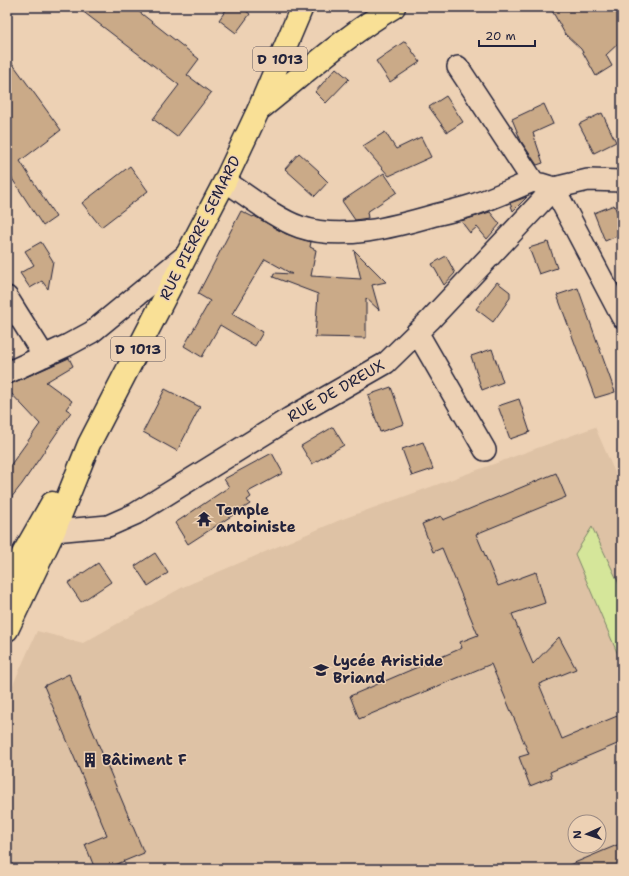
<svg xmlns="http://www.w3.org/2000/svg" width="629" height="876" font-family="'Shantell Sans',sans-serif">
  <rect width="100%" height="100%" fill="#edd1b4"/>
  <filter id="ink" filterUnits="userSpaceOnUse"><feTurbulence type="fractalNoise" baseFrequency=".025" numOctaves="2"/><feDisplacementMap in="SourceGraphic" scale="8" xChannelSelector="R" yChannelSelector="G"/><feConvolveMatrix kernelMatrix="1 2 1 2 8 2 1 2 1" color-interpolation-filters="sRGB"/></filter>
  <g filter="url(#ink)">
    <path fill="#dec2a5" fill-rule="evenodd" d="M595,427L622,489V869H7V698L37,631L83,643L183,587L340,520ZM575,822H599V846H575Z"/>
    <path fill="#d5e69a" stroke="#7c846a" d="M592,527L622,590V656L619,657L575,554Z"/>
    <path fill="#caaa88" stroke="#22223b" d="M77,7H133L199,59L187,75L211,93L177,137L153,119L179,85Z
      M228,7H241L250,14L236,33L219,20Z
      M550,7H622V40L606,55L612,66L596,76L581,49L565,34Z
      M405,41L420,62L390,82L376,61Z
      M7,56L61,130L20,161L56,217L43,226L7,171Z
      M336,68L349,79L326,103L315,92Z
      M446,96L463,122L447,132L429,107Z
      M544,104L553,124L533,133L543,163L537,165L521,141L512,119Z
      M602,113L616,142L594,153L579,124Z
      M385,132L396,149L421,137L431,157L389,176L363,146Z
      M299,153L319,171L318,172L328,182L315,196L285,169Z
      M130,166L148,191L101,227L82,203Z
      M384,173L397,192L367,212L368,218L355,220L342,201Z
      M527,197L513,211L510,203Z
      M614,205L622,224V234L605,241L594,213Z
      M241,211L253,217L254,216L286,234L311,242L310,247L316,250L311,276L361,279L354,250L386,282L372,285L379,310L366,298V338L315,337L318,294L273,277L274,273L292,274L265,259L232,314L263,332L255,346L220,325L202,357L184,346L210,301L198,294Z
      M490,212L500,224L487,239L477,227L470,233L461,221Z
      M41,242L53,261L48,289L42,281L30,288L20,273L34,265L25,251Z
      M548,242L557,268L539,274L529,248Z
      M446,256L455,273L444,285L432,264Z
      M497,282L510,292V298L493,322L476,309Z
      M578,288L615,392L595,398L557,295Z
      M492,349L503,382L482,390L471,356Z
      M69,358L73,366L46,382L72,401L66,409L71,412L22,484L7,503V470L40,424L8,390V385Z
      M391,387L404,424L380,432L368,395Z
      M165,389L200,407L177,451L143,432Z
      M519,399L530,432L510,439L498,406Z
      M333,427L344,445L312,464L301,446Z
      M423,442L433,469L412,476L402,449Z
      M272,453L283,473L248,492L251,497L247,500L250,504L188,544L175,523L229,487L224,479Z
      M556,473L566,497L476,534L498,586L536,572L545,603L512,614L533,664L559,637L576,669L539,684L562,739L622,714V742L550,772L552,777L530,786L519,757L529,754L491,664L359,719L350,696L462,648L460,642L478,635L442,548L433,552L422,524L441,516L443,520Z
      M155,553L168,573L148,586L135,566Z
      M98,563L111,582L81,602L68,583Z
      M69,674L144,853L105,869H95L85,844L107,835L44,686Z
      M622,843V869H560Z"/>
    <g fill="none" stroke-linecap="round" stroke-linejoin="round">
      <g stroke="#22223b" stroke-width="24">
        <path id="minor" d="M458,67L533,181
          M225,181C247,195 276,219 300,227C342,241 394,227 435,215C448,212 461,209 473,205C493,198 513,189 533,181
          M541,184L554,188L622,317
          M7,297L44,356
          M417,332L485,450
          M7,373L68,345L92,332L186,255
          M54,531L108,526L135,514L290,418L386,363L430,320L554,188L588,180L622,181"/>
      </g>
      <g stroke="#22223b" stroke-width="25">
        <path id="major" d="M260,109C304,74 345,36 394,7
          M7,582L52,503
          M7,630L54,531L89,444L225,181L258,111L302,7"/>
      </g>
      <use href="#minor" stroke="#edd1b4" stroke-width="21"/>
      <use href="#major" stroke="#f9e096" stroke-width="22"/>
    </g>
  </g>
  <defs>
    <g id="temple-bare" transform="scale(1.2)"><path d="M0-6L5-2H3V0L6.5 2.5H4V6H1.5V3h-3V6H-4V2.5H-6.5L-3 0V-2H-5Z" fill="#22223b" stroke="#edd1b4" stroke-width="2.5" paint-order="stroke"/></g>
    <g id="school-bare" transform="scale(1.2)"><path d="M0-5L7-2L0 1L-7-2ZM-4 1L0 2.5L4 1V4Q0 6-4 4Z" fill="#22223b" stroke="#edd1b4" stroke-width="2.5" paint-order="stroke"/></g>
    <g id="building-bare" transform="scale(1.2)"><path d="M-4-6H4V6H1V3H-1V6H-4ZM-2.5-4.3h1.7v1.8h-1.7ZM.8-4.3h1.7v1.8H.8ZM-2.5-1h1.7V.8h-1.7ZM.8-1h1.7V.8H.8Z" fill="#22223b" stroke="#edd1b4" stroke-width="2.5" paint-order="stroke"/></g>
  </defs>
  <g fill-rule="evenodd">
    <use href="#temple-bare" x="204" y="519"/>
    <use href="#school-bare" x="321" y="670"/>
    <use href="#building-bare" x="90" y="760"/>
  </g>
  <g text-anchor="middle" stroke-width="3" stroke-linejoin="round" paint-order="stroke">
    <g fill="#edd1b4" stroke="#5f565f" stroke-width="1">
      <rect x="253" y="47" width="54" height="24" rx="3"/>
      <rect x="111" y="337" width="54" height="24" rx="3"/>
    </g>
    <g font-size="14" font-weight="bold" fill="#22223b">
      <text x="280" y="64">D 1013</text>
      <text x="138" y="354">D 1013</text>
    </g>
    <g font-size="15" fill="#22223b" stroke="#edd1b4">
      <text transform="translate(200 228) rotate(-63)" y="5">RUE PIERRE SEMARD</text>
      <text transform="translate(336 391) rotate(-30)" y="5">RUE DE DREUX</text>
    </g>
    <g font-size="15" font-weight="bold" fill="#22223b" stroke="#edd1b4" text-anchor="start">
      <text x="216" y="515">Temple<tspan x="216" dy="17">antoiniste</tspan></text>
      <text x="333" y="666">Lycée Aristide<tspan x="333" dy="17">Briand</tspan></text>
      <text x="102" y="765">Bâtiment F</text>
    </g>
  </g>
  <rect width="629" height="876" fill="none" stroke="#edd1b4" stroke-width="24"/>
  <rect x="12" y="12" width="605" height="852" fill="none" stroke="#22223b" stroke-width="1.5" filter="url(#ink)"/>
  <g transform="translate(587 834) rotate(267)"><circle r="19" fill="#edd1b4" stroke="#9c8b84"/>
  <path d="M0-3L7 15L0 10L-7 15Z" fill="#22223b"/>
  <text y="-6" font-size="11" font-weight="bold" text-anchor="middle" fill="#22223b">N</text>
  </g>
  <path d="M479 40v6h56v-6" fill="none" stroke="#22223b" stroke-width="2"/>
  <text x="485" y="40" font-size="12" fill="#22223b" stroke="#edd1b4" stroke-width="3" paint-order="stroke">20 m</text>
</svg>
